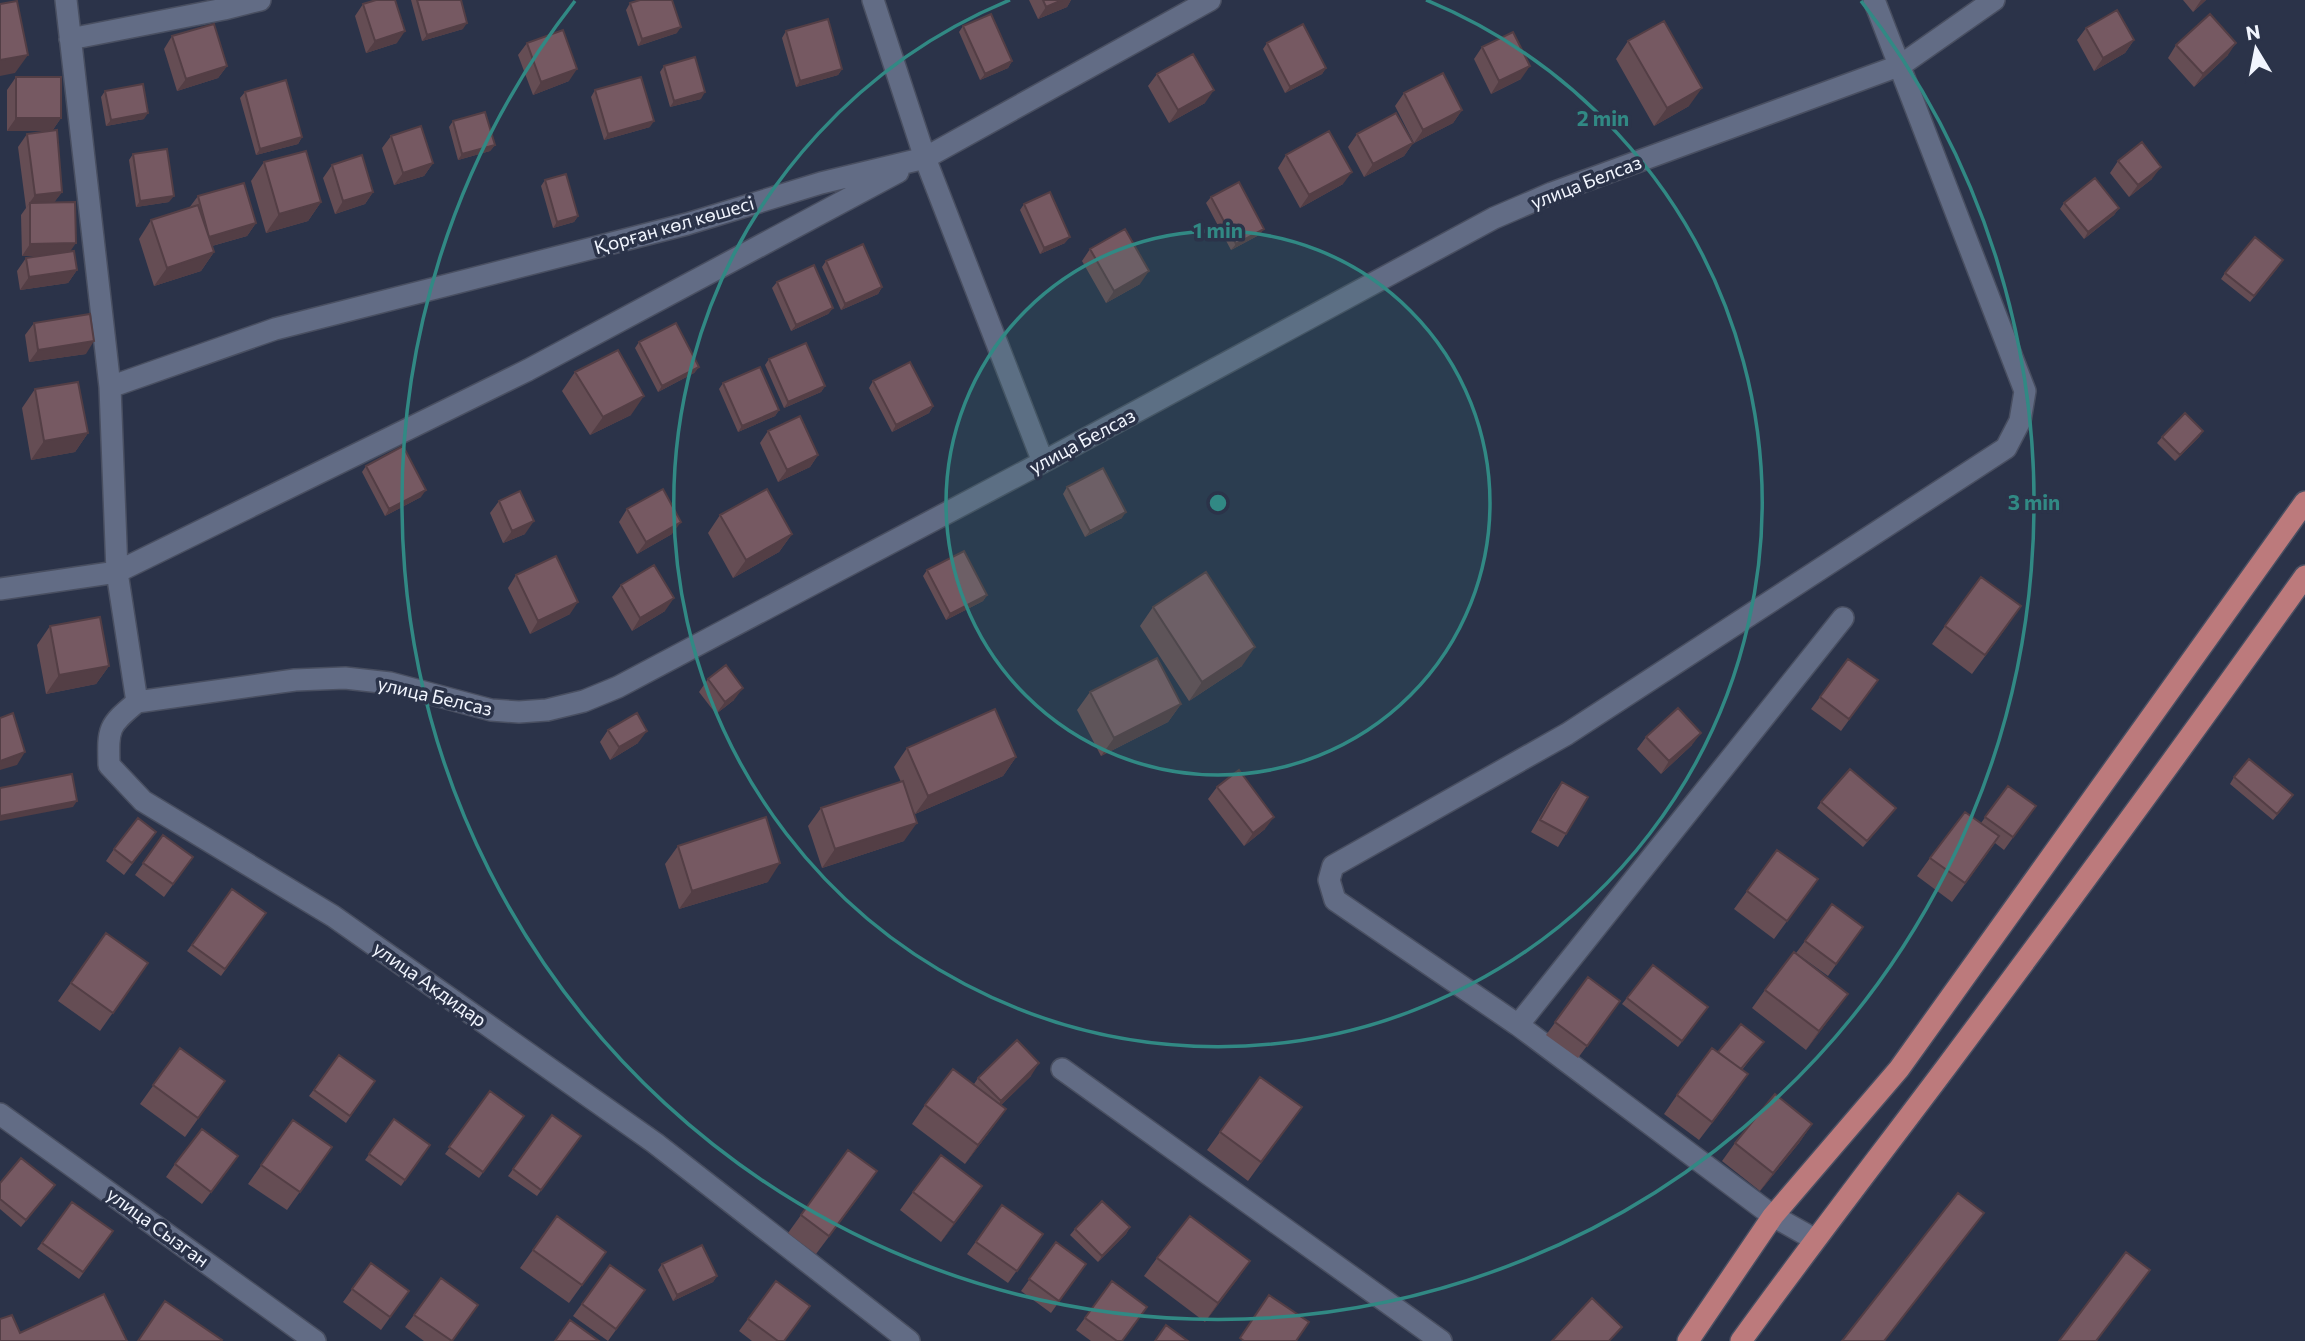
<svg xmlns="http://www.w3.org/2000/svg" width="2305" height="1341" font-family="Commissioner,sans-serif">
  <rect width="100%" height="100%" fill="#2b3349"/>
  <g fill="none" stroke-linecap="round" stroke-linejoin="round">
    <g stroke="#494f61" stroke-width="24">
      <path id="minor" d="M66,0L110,387L117,572L137,702C108,726 108,728 109,765L143,801L333,916L655,1143L909,1341
        M873,0L925,158L1043,462
        M70,39L224,9L260,0
        M110,387L275,329L687,224L821,183L925,158L1210,0
        M0,589L117,572L528,370L898,172
        M137,702L295,680L345,678L390,683L491,710L519,712L547,710L584,701L618,687L1043,462L1494,218L1552,193L1901,65L1994,0
        M1518,1025L1843,618
        M1062,1069L1441,1341
        M0,1114L315,1341
        M1814,1239L1773,1216L1518,1025L1335,900L1329,880L1333,866L1567,734L2006,448L2020,421L2025,391L1874,0"/>
    </g>
    <g stroke="#494f61" stroke-width="24">
      <path id="primary" d="M1688,1341L1773,1216L1899,1069L2305,502
        M1741,1341C1808,1248 1878,1158 1947,1066C2068,904 2188,741 2305,576"/>
    </g>
    <use href="#minor" stroke="#626c85" stroke-width="21"/>
    <use href="#primary" stroke="#bc7a7c" stroke-width="21"/>
  </g>
  <path fill="#654d54" d="M411,0H461L463,29L422,41Z
    M1029,0H1071L1067,7L1038,19Z
    M2183,0H2206L2193,12Z
    M630,3L677,33L638,46L626,10Z
    M363,4L397,43L366,53L355,16Z
    M963,26L1012,61L1008,68L980,80L959,32Z
    M2086,28L2134,40L2125,53L2094,71L2077,40Z
    M786,31L842,69L838,75L796,87L782,38Z
    M172,36L227,66L218,78L177,91L164,49Z
    M1628,41L1689,106L1654,126L1616,59Z
    M527,43L569,81L533,95L518,55Z
    M1267,43L1326,68L1322,74L1285,93L1263,49Z
    M2176,45L2228,55L2194,87L2168,58Z
    M1482,47L1521,79L1491,94L1474,59Z
    M664,66L701,99L670,107L660,72Z
    M1157,74L1205,103L1169,123L1148,86Z
    M16,77L61,118L52,131H7V90Z
    M595,90L650,127L604,140L591,97Z
    M105,91L144,119L106,126L101,97Z
    M245,92L302,137L298,144L256,155L240,98Z
    M1404,93L1462,110L1453,123L1414,143L1395,106Z
    M453,121L495,145L490,151L458,160L449,127Z
    M27,134L62,192L54,202L70,252L77,270L68,283L20,290L17,271L26,258L42,256H22L21,215L26,208L18,147Z
    M1357,134L1413,143L1404,156L1364,177L1348,147Z
    M391,136L433,163L424,176L394,185L382,148Z
    M133,154L169,202L136,207L129,160Z
    M1286,155L1343,184L1300,208L1278,168Z
    M2118,161L2152,179L2129,197L2110,173Z
    M264,162L321,202L308,221L266,233L251,181Z
    M332,165L373,192L365,204L335,214L323,178Z
    M545,180L578,216L574,222L553,228L541,186Z
    M198,196L256,223L247,236L212,246L214,252L201,271L154,286L139,239L151,220L189,208Z
    M1211,197L1264,229L1259,235L1231,250L1206,203Z
    M2064,203L2119,208L2114,215L2084,239L2060,209Z
    M1024,204L1065,243L1040,254L1020,210Z
    M1090,249L1140,284L1106,303L1082,261Z
    M826,261L882,287L878,294L841,310L822,267Z
    M2279,266L2250,302L2221,279L2225,273Z
    M777,282L833,308L828,314L791,331L772,288Z
    M34,323L86,354L29,362L25,335Z
    M639,342L699,367L694,373L658,392L635,348Z
    M769,359L825,386L821,392L784,408L765,365Z
    M575,372L631,415L590,435L562,391Z
    M873,381L933,406L929,413L892,432L869,388Z
    M723,383L779,410L775,416L738,432L719,389Z
    M35,389L88,433L75,452L31,460L22,408Z
    M768,431L818,455L810,467L778,482L760,443Z
    M2203,431L2199,437L2175,461L2157,443L2162,437Z
    M366,466L421,497L385,516L362,472Z
    M1067,487L1122,518L1085,537L1063,494Z
    M499,501L525,534L503,543L490,513Z
    M627,509L672,534L637,554L619,522Z
    M720,515L792,534L779,552L733,578L708,533Z
    M927,570L987,595L983,601L946,620L923,576Z
    M516,575L570,614L530,634L508,588Z
    M621,585L665,611L632,631L612,597Z
    M1153,607L1242,666L1189,701L1140,626Z
    M2008,625L1972,674L1932,644L1945,626Z
    M50,626L109,666L96,684L46,694L37,645Z
    M1848,659L1878,680L1841,731L1811,709Z
    M708,679L734,700L716,714L699,692Z
    M1090,692L1181,704L1168,722L1101,756L1077,710Z
    M608,730L638,743L610,760L600,742Z
    M1646,737L1692,745L1661,774L1637,749Z
    M907,748L1016,757L1003,776L915,814L910,804L904,841L822,868L808,826L821,808L901,782L894,767Z
    M2234,777L2288,802L2273,820L2230,784Z
    M1562,782L1566,834L1558,847L1531,832L1553,794Z
    M2008,786L2036,806L2004,850L1995,843L1952,902L1917,876L1930,858L1981,823Z
    M1217,787L1265,829L1244,846L1208,799Z
    M1821,802L1896,808L1863,847L1817,808Z
    M156,832L124,875L106,861L114,849Z
    M163,835L193,857L164,897L135,875Z
    M678,846L768,882L679,909L665,864Z
    M1777,850L1818,879L1774,939L1734,909Z
    M232,889L266,913L221,976L187,951Z
    M1863,927L1828,976L1796,953L1805,941Z
    M106,933L148,963L100,1031L58,1001Z
    M1653,965L1708,1007L1678,1047L1622,1004Z
    M1588,977L1620,1001L1578,1058L1546,1035Z
    M1765,990L1848,994L1806,1050L1752,1008Z
    M180,1048L225,1081L185,1137L140,1104Z
    M1759,1048L1742,1070L1735,1093L1699,1140L1664,1114L1677,1095Z
    M339,1055L375,1081L346,1123L309,1096Z
    M1031,1076L1001,1105L993,1127L965,1164L912,1124L925,1105L974,1084L978,1078Z
    M490,1091L524,1116L479,1178L445,1154Z
    M1302,1107L1248,1181L1207,1150L1220,1132Z
    M552,1115L581,1136L537,1196L508,1176Z
    M394,1119L430,1145L401,1186L365,1160Z
    M293,1120L332,1147L287,1210L248,1184Z
    M1812,1124L1799,1143L1760,1191L1722,1161L1735,1143Z
    M238,1156L202,1204L166,1177L175,1164Z
    M0,1183L55,1185L21,1227L0,1209Z
    M982,1186L941,1242L900,1210L913,1192Z
    M864,1190L816,1254L788,1233L801,1215Z
    M72,1202L113,1231L79,1279L37,1249Z
    M1002,1205L1043,1234L1008,1283L967,1254Z
    M557,1216L606,1252L569,1303L520,1268Z
    M1130,1227L1126,1234L1098,1262L1070,1235L1075,1229Z
    M1056,1242L1086,1264L1051,1313L1021,1291Z
    M1157,1258L1250,1261L1205,1322L1144,1276Z
    M371,1263L409,1291L381,1330L343,1302Z
    M662,1264L717,1276L713,1282L673,1301L658,1270Z
    M610,1265L645,1290L608,1341L573,1316Z
    M441,1278L452,1341H424L405,1327Z
    M776,1281L785,1341H752L739,1331Z
    M1112,1281L1122,1341H1091L1076,1330Z"/>
  <path fill="#533e45" d="M1062,0H1071L1067,7L1038,19L1046,7Z
    M2201,0H2206L2193,12Z
    M467,23L463,29L422,41L427,35Z
    M681,27L677,33L638,46L642,39Z
    M405,31L397,43L366,53L375,41Z
    M2134,40L2125,53L2094,71L2103,58Z
    M2236,43L2228,55L2194,87L2203,74Z
    M28,55L15,73L0,76V60Z
    M1012,61L1008,68L980,80L985,74Z
    M227,66L218,78L177,91L186,79Z
    M1530,66L1521,79L1491,94L1499,81Z
    M1326,68L1322,74L1285,93L1290,87Z
    M577,69L569,81L533,95L541,82Z
    M842,69L838,75L796,87L800,81Z
    M1702,88L1689,106L1654,126L1667,108Z
    M1214,90L1205,103L1169,123L1178,110Z
    M705,92L701,99L670,107L674,101Z
    M1462,110L1453,123L1414,143L1423,130Z
    M148,113L144,119L106,126L111,120Z
    M16,118H61L52,131H7Z
    M654,121L650,127L604,140L608,134Z
    M302,137L298,144L256,155L260,149Z
    M1413,143L1404,156L1364,177L1373,164Z
    M495,145L490,151L458,160L462,154Z
    M433,163L424,176L394,185L403,173Z
    M2161,167L2152,179L2129,197L2138,185Z
    M1352,172L1343,184L1300,208L1309,195Z
    M62,192L53,204L30,203L26,208L35,195Z
    M373,192L365,204L335,214L343,201Z
    M174,196L169,202L136,207L140,201Z
    M321,202L308,221L266,233L279,214Z
    M2119,208L2114,215L2084,239L2088,232Z
    M578,216L574,222L553,228L557,222Z
    M256,223L247,236L201,249L209,237Z
    M1264,229L1259,235L1231,250L1236,244Z
    M1070,237L1065,243L1040,254L1044,248Z
    M76,243L67,256H22L30,244Z
    M214,252L201,271L154,286L167,268Z
    M77,270L68,283L20,290L29,277Z
    M1149,271L1140,284L1106,303L1114,291Z
    M882,287L878,294L841,310L845,304Z
    M833,308L828,314L791,331L796,325Z
    M94,341L86,354L29,362L38,350Z
    M699,367L694,373L658,392L662,386Z
    M825,386L821,392L784,408L788,402Z
    M644,396L631,415L590,435L603,417Z
    M933,406L929,413L892,432L896,425Z
    M779,410L775,416L738,432L742,426Z
    M2203,431L2199,437L2175,461L2180,455Z
    M88,433L75,452L31,460L44,441Z
    M818,455L810,467L778,482L787,470Z
    M426,490L421,497L385,516L389,509Z
    M1126,512L1122,518L1085,537L1090,531Z
    M534,521L525,534L503,543L512,531Z
    M681,522L672,534L637,554L646,542Z
    M792,534L779,552L733,578L746,560Z
    M987,595L983,601L946,620L950,614Z
    M674,598L665,611L632,631L640,618Z
    M578,602L570,614L530,634L538,621Z
    M1255,647L1242,666L1189,701L1202,682Z
    M109,666L96,684L46,694L59,675Z
    M743,688L734,700L716,714L725,702Z
    M1181,704L1168,722L1101,756L1114,738Z
    M647,731L638,743L610,760L619,747Z
    M1701,733L1692,745L1661,774L1669,761Z
    M25,752L17,765L0,770V761Z
    M1016,757L1003,776L915,814L928,796Z
    M77,801L73,807L0,821V816Z
    M1274,817L1265,829L1244,846L1253,833Z
    M917,823L904,841L822,868L835,849Z
    M780,863L768,882L679,909L692,891Z
    M1848,994L1835,1012L1806,1050L1819,1031Z
    M1039,1063L1031,1076L992,1114L1001,1101Z
    M1006,1109L993,1127L965,1164L978,1145Z
    M1812,1124L1799,1143L1760,1191L1773,1173Z
    M982,1186L969,1205L941,1242L954,1223Z
    M1130,1227L1126,1234L1098,1262L1102,1256Z
    M1250,1261L1237,1280L1205,1322L1218,1303Z
    M717,1276L713,1282L673,1301L677,1295Z"/>
  <path fill="#765962" stroke="#533e45" stroke-width="2" d="M376,0H395L405,31L375,41L363,4Z
    M417,0H461L467,23L427,35Z
    M640,0H672L681,27L642,39L630,3Z
    M1043,0H1062L1046,7Z
    M17,1L28,55L0,60V4Z
    M2117,10L2134,40L2103,58L2086,28Z
    M991,14L1012,61L985,74L963,26Z
    M2210,14L2236,43L2203,74L2176,45Z
    M828,19L842,69L800,81L786,31Z
    M1664,21L1702,88L1667,108L1628,41Z
    M214,24L227,66L186,79L172,36Z
    M1303,24L1326,68L1290,87L1267,43Z
    M563,30L577,69L541,82L527,43Z
    M1513,32L1530,66L1499,81L1482,47Z
    M1193,54L1214,90L1178,110L1157,74Z
    M695,57L705,92L674,101L664,66Z
    M1443,73L1462,110L1423,130L1404,93Z
    M16,77H61V118H16Z
    M641,77L654,121L608,134L595,90Z
    M286,80L302,137L260,149L245,92Z
    M143,84L148,113L111,120L105,91Z
    M485,112L495,145L462,154L453,121Z
    M1396,113L1413,143L1373,164L1357,134Z
    M421,126L433,163L403,173L391,136Z
    M57,130L62,192L35,195L27,134Z
    M1329,131L1352,172L1309,195L1286,155Z
    M2142,142L2161,167L2138,185L2118,161Z
    M167,149L174,196L140,201L133,154Z
    M306,151L321,202L279,214L264,162Z
    M362,155L373,192L343,201L332,165Z
    M566,174L578,216L557,222L545,180Z
    M2095,178L2119,208L2088,232L2064,203Z
    M1239,182L1264,229L1236,244L1211,197Z
    M244,183L256,223L209,237L198,196Z
    M1050,192L1070,237L1044,248L1024,204Z
    M75,202L76,243L30,244V203Z
    M198,205L214,252L167,268L151,220Z
    M1125,229L1149,271L1114,291L1090,249Z
    M2255,237L2283,260L2254,296L2225,273Z
    M863,244L882,287L845,304L826,261Z
    M74,251L77,270L29,277L26,258Z
    M814,265L833,308L796,325L777,282Z
    M90,314L94,341L38,350L34,323Z
    M676,323L699,367L662,386L639,342Z
    M806,343L825,386L788,402L769,359Z
    M618,350L644,396L603,417L575,372Z
    M910,362L933,406L896,425L873,381Z
    M760,367L779,410L742,426L723,383Z
    M78,382L88,433L44,441L35,389Z
    M2185,413L2203,431L2180,455L2162,437Z
    M800,416L818,455L787,470L768,431Z
    M403,446L426,490L389,509L366,466Z
    M1103,468L1126,512L1090,531L1067,487Z
    M663,489L681,522L646,542L627,509Z
    M767,489L792,534L746,560L720,515Z
    M520,491L534,521L512,531L499,501Z
    M964,551L987,595L950,614L927,570Z
    M556,556L578,602L538,621L516,575Z
    M654,565L674,598L640,618L621,585Z
    M1206,572L1255,647L1202,682L1153,607Z
    M1981,577L2021,606L1985,655L1945,626Z
    M100,617L109,666L59,675L50,626Z
    M1157,658L1181,704L1114,738L1090,692Z
    M1848,659L1878,680L1849,719L1820,697Z
    M726,665L743,688L725,702L708,679Z
    M1678,708L1701,733L1669,761L1646,737Z
    M995,709L1016,757L928,796L907,748Z
    M13,713L25,752L0,761V718Z
    M637,713L647,731L619,747L608,730Z
    M2249,759L2293,795L2277,814L2234,777Z
    M1850,769L1896,808L1867,841L1821,802Z
    M1239,770L1274,817L1253,833L1217,787Z
    M72,774L77,801L0,816V788Z
    M903,781L917,823L835,849L821,808Z
    M1562,782L1588,797L1566,834L1540,820Z
    M2008,786L2036,806L2013,837L1985,817Z
    M1965,812L1999,836L1965,883L1930,858Z
    M766,817L780,863L692,891L678,846Z
    M138,818L156,832L132,863L114,849Z
    M163,835L193,857L173,884L143,863Z
    M1777,850L1818,879L1787,921L1747,891Z
    M232,889L266,913L225,969L192,945Z
    M1832,904L1863,927L1836,964L1805,941Z
    M106,933L148,963L113,1013L71,983Z
    M1794,952L1848,994L1819,1031L1765,990Z
    M1653,965L1708,1007L1682,1041L1627,998Z
    M1588,977L1620,1001L1587,1046L1555,1022Z
    M1741,1024L1764,1042L1741,1069L1718,1052Z
    M1017,1040L1039,1063L1001,1101L978,1078Z
    M180,1048L225,1081L198,1118L153,1085Z
    M1712,1048L1748,1074L1712,1122L1677,1095Z
    M339,1055L375,1081L350,1116L314,1090Z
    M953,1069L1006,1109L978,1145L925,1105Z
    M1260,1077L1302,1107L1261,1162L1220,1132Z
    M490,1091L524,1116L483,1172L449,1147Z
    M1775,1094L1812,1124L1773,1173L1735,1143Z
    M552,1115L581,1136L541,1190L513,1169Z
    M394,1119L430,1145L405,1180L369,1154Z
    M293,1120L332,1147L300,1192L261,1165Z
    M202,1129L238,1156L211,1192L175,1164Z
    M848,1150L877,1171L829,1236L801,1215Z
    M941,1155L982,1186L954,1223L913,1192Z
    M21,1158L55,1185L26,1220L0,1199V1183Z
    M1958,1193L1984,1213L1884,1341H1842Z
    M1102,1201L1130,1227L1102,1256L1075,1229Z
    M72,1202L113,1231L83,1272L42,1243Z
    M1002,1205L1043,1234L1017,1271L976,1242Z
    M557,1216L606,1252L582,1285L533,1250Z
    M1190,1216L1250,1261L1218,1303L1157,1258Z
    M1056,1242L1086,1264L1059,1301L1029,1279Z
    M702,1245L717,1276L677,1295L662,1264Z
    M2126,1252L2150,1270L2096,1341H2059Z
    M371,1263L409,1291L390,1317L352,1289Z
    M610,1265L645,1290L616,1329L582,1304Z
    M441,1278L478,1305L452,1341L414,1315Z
    M776,1281L810,1306L784,1341H778L748,1319Z
    M1112,1281L1147,1307L1122,1341H1117L1085,1318Z
    M104,1294L127,1341H0V1319L12,1315L20,1333Z
    M1269,1295L1309,1322L1296,1341H1244L1240,1338Z
    M1592,1298L1622,1327L1609,1341H1552Z
    M165,1301L222,1340L221,1341H138Z
    M570,1320L599,1341H555Z
    M1166,1325L1188,1341H1155Z"/>
  <circle cx="1218" cy="503" r="272" fill="#318984" fill-opacity=".12"/>
  <g fill="none" stroke="#318984" stroke-width="3.5">
    <circle cx="1218" cy="503" r="272"/>
    <path d="M1426 0A544 544 0 1 1 1010 0"/>
    <path d="M1861 1A816 816 0 1 1 575 1"/>
  </g>
  <g text-anchor="middle" stroke-width="7" stroke-linejoin="round" paint-order="stroke">
    <g font-size="19" fill="#f1f5fe" stroke="#2b3349">
      <text transform="translate(1586 182) rotate(-21)" y="7">улица Белсаз</text>
      <text transform="translate(674 225) rotate(-16)" y="7">Қорған көл көшесі</text>
      <text transform="translate(1082 441) rotate(-28)" y="7">улица Белсаз</text>
      <text transform="translate(435 696) rotate(13)" y="7">улица Белсаз</text>
      <text transform="translate(430 984) rotate(35)" y="7">улица Акдидар</text>
      <text transform="translate(158 1227) rotate(36)" y="7">улица Сызган</text>
    </g>
  </g>
  <circle cx="1218" cy="503" r="10" fill="#318984" stroke="#2b3349" stroke-width="3.5"/>
  <g font-size="21" text-anchor="middle" font-weight="bold" fill="#318984" stroke="#2b3349" stroke-width="7" stroke-linejoin="round" paint-order="stroke">
    <text x="1603" y="126">2 min</text>
    <text x="1218" y="238">1 min</text>
    <text x="2034" y="510">3 min</text>
  </g>
  <g transform="translate(2256 49) rotate(350)" stroke="#2b3349" stroke-width="5" paint-order="stroke">
  <path d="M0-5L12 26L0 18L-12 26Z" fill="#f1f5fe"/>
  <text y="-10" font-size="19" font-weight="bold" text-anchor="middle" fill="#f1f5fe">N</text>
  </g>
</svg>
